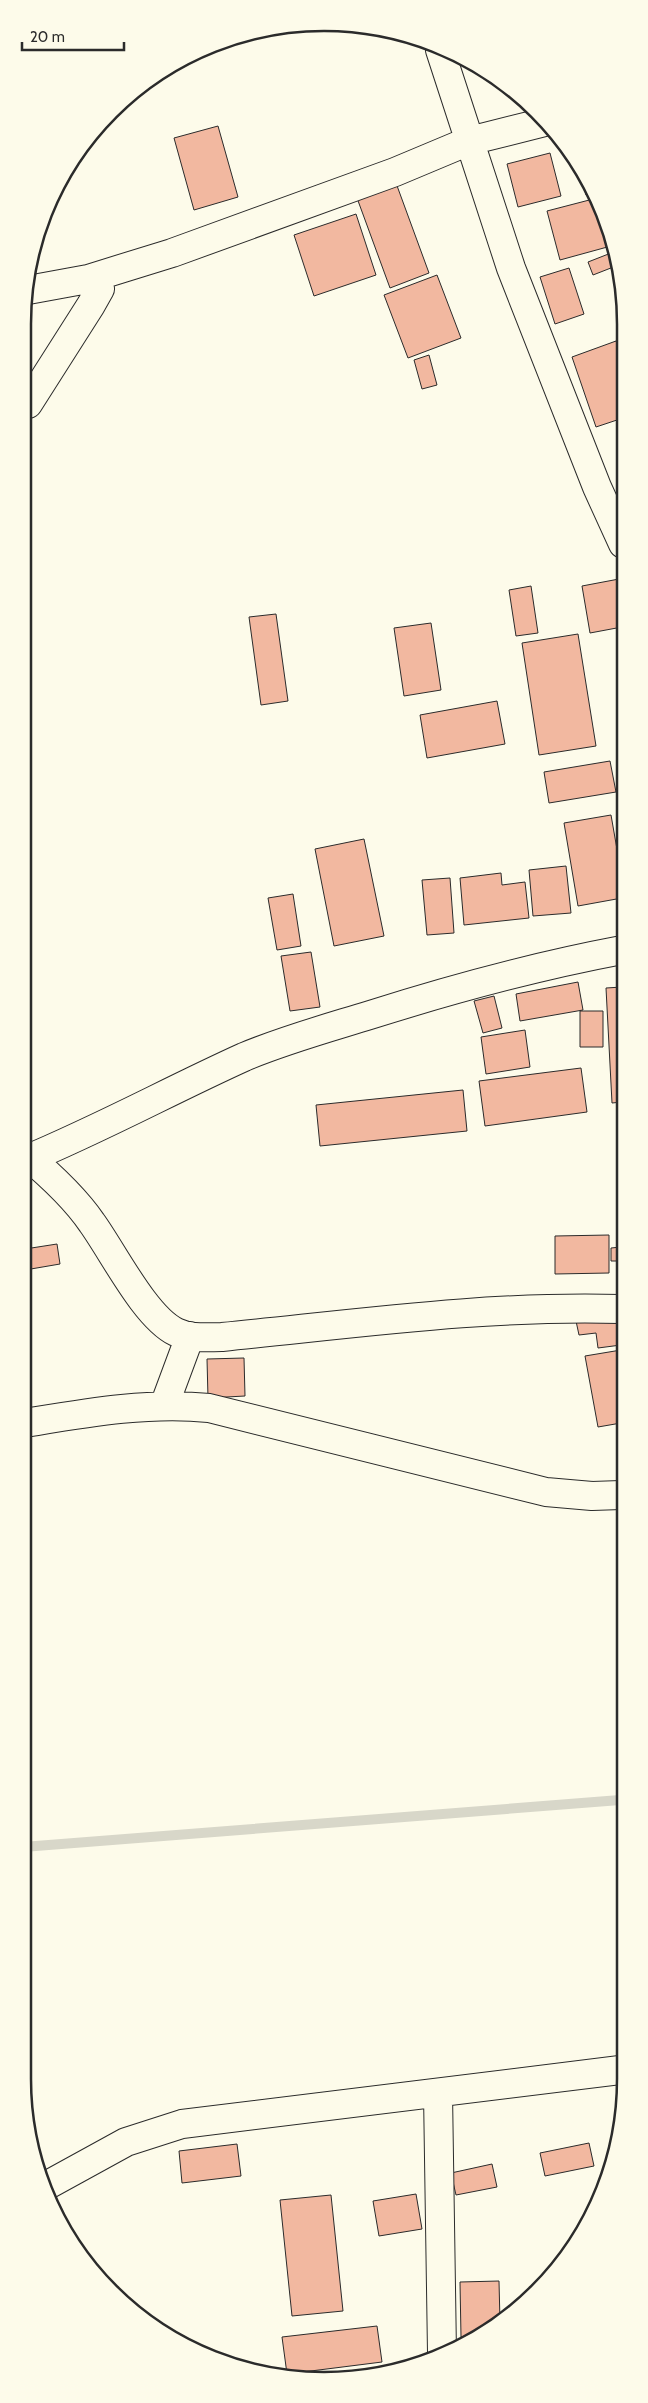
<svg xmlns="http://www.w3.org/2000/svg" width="648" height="2403" font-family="Cabin,sans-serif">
  <rect width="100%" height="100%" fill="#fdfbea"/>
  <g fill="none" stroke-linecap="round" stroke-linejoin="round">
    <path stroke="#d8d7c9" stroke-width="10" d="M23,1847L620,1800"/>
  </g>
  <path fill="#f2b8a0" stroke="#2b2b2b" d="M218,126L238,197L194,210L174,138Z
    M550,153L561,196L518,207L507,164Z
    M581,172L595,191V193L586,195Z
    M396,183L429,273L390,288L357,198Z
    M597,198L611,246L560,260L547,211Z
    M356,214L376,275L314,296L294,235Z
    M611,253L616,266L593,275L588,262Z
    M569,268L584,314L555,324L540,277Z
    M437,275L461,338L408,358L384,295Z
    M616,341L623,361V418L596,427L572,357Z
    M429,355L437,385L422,389L414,360Z
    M619,579L622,598V627L590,633L582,586Z
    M531,586L538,633L516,636L509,590Z
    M276,614L288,701L261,705L249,617Z
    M431,623L441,690L404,696L394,628Z
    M578,634L596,746L539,755L522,643Z
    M497,701L505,744L427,758L420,715Z
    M610,761L616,792L549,803L544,772Z
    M611,815L622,878V898L578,906L564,823Z
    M364,839L384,936L334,946L315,849Z
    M566,866L571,913L533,916L529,870Z
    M501,873L502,885L525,882L529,918L464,925L460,878Z
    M450,878L454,933L427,935L422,880Z
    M293,894L301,946L277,950L268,898Z
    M311,952L320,1007L290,1011L281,956Z
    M578,982L583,1010L520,1021L516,994Z
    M622,987V1102L612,1103L606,988Z
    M494,996L502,1028L483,1033L474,1001Z
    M580,1011H603V1047H580Z
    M525,1030L530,1067L486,1074L481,1037Z
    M581,1068L587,1112L485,1126L479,1081Z
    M463,1090L467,1131L320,1146L316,1105Z
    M609,1235V1273L555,1274V1236Z
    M57,1244L60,1264L25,1270V1249Z
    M621,1247V1261H611V1248Z
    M621,1314V1345L598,1348L596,1333L579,1335L576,1321Z
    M621,1350V1423L598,1427L585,1356Z
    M244,1358L245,1396L208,1398L207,1359Z
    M589,2143L594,2166L545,2176L540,2153Z
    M237,2144L241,2176L182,2183L179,2151Z
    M492,2164L497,2187L456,2195L451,2173Z
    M416,2194L422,2229L379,2236L373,2201Z
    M331,2195L343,2311L292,2316L280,2200Z
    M499,2281L500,2322L472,2337H461L460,2282Z
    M377,2326L382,2362L287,2374L282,2337Z"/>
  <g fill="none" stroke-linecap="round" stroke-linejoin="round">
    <g stroke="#2b2b2b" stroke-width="30">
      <path id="street" d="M440,50L511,268L597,487L623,544
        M28,290L88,279L172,253L395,172L469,141L545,122
        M28,404L91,305L100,289L96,277
        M25,1154C49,1174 75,1198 92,1223C113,1252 145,1317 176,1332C190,1339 207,1337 222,1337C354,1324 488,1305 621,1309
        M25,1160C100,1129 171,1090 244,1057C284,1040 328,1028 370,1015C452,989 537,966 622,950
        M164,1406L190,1336
        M25,1423C86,1413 146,1402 209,1408L546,1492L592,1496L621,1495
        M438,2093L442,2353
        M44,2187L126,2142L182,2124L620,2070"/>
    </g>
    <use href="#street" stroke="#fdfbea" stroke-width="28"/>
  </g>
  <path d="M0 0H648V2403H0ZM324 31H324A293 293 0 0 1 617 324V2079A293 293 0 0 1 324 2372H324A293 293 0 0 1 31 2079V324A293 293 0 0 1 324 31Z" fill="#fdfbea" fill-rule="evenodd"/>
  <path fill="none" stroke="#2b2b2b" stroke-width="2.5" d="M324 31H324A293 293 0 0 1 617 324V2079A293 293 0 0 1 324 2372H324A293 293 0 0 1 31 2079V324A293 293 0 0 1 324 31Z"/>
  <path d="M22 42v8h102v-8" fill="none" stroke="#2b2b2b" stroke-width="2.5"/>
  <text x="30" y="42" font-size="15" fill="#2b2b2b" stroke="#fdfbea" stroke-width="4" paint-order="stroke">20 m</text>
</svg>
